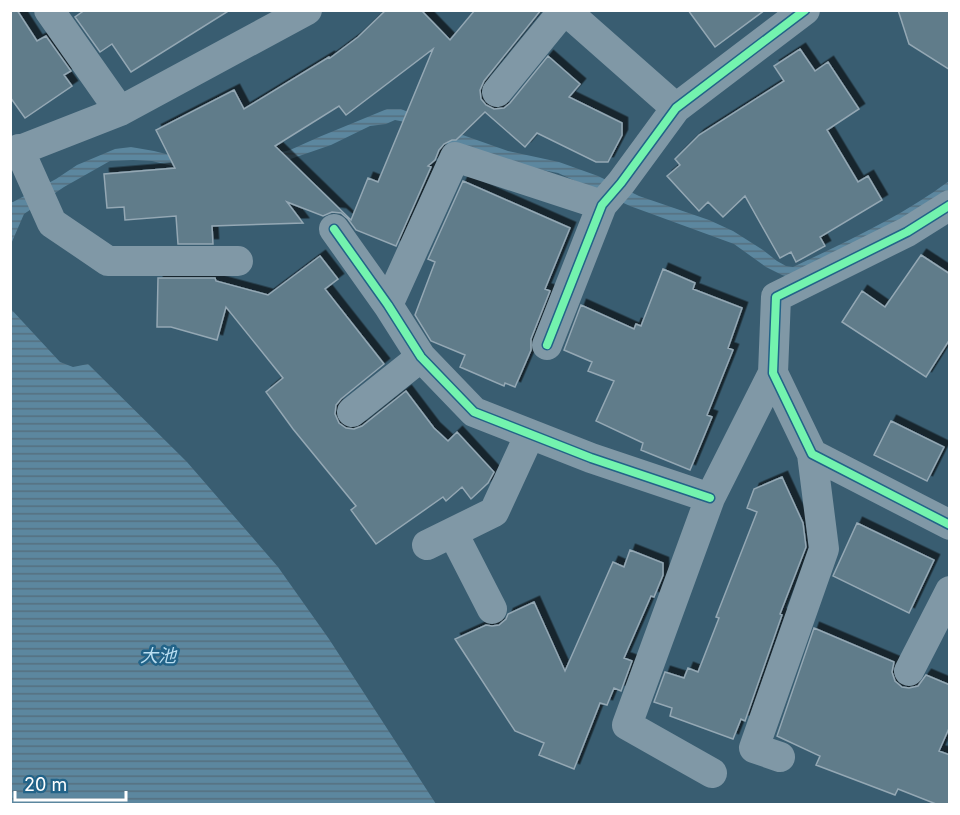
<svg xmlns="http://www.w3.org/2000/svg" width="960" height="815" font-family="Inter,'Noto Sans JP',sans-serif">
  <defs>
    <pattern id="water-rules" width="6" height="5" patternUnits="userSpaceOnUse" patternTransform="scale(1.5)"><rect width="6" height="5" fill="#5c879f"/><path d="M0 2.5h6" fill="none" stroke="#566f7e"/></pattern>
    <filter id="shadow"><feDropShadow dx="5.5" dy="-5.5" stdDeviation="0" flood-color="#0009"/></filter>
  </defs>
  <rect width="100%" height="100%" fill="#395d71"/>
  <path fill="url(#water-rules)" d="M387,109H401L457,133L508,151L559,162L598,176L639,196L709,220L733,231L763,250L777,261L786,266L793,267C846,242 902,216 949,181V198L794,278L782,275L766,267L734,244L630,206L558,173L507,163L450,146L443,139L415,124L395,120L386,124L370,126L331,145L276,164L185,169L152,161L133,160L110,161L64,187L24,214L11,244V202H13L56,179L77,165L115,149L131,147L154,151L178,157L255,159L290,150L319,137Z
    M10,308L60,362L73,367L88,364L187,462L278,567L329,639L436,804H11Z"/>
  <path fill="#607b8a" stroke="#94a8b4" stroke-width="1.5" fill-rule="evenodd" filter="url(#shadow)" d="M10,10H17L37,41L46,36L71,71L64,75L72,86L25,118L10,97Z
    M85,10H230L131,72L112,44L100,52L75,17Z
    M386,10H421L450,40L475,10H541L484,81L480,90L481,99L486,105L494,109L504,108L510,103L548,56L580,84L569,97L622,123V135L608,162H596L537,133L525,147L485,112L456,140H452L444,144L439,150L435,160L428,166L431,167L396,246L356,230L348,219L341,213L332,212L323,216L287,202L303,223L212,226L213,244H178L176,216L125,220L124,207L107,208L104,174L175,168L156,130L234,90L244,109L329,57L330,58L358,37ZM433,49L378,182L368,178L351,220L275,146L339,106L346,115Z
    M688,10H765L715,47Z
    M898,10H950V70L909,44Z
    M800,49L815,71L828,62L859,109L827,130L858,182L868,176L882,200L820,237L825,246L796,262L791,252L780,258L745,196L723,217L708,202L699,211L667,176L680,165L675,159L699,135L784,81L774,66Z
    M463,181L570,228L545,289L550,291L531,339V350L515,387L505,383L504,386L460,367L465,355L431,341L415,315L435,262L428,259Z
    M921,255L950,274V339L926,377L842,322L862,291L885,307Z
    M320,256L338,279L325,289L384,364L341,399L336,405L335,414L339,423L346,428L354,429L362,426L406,391L434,428L448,441L457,432L494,472L488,483L471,499L462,487L446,501L443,497L376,544L351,510L356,506L293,429L266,392L283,378L226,307L217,340L171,327H157L158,278H215L216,281L268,295Z
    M663,269L695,283L693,289L742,308L728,348L733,350L707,415L712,417L690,470L641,450L643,443L596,421L614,381L588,371L592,362L564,350L581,305L634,329L636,324L641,326Z
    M891,421L944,447L927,481L874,455Z
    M782,477L803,523L806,547L780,614L782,615L745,721L741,719L733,739L670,716L672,708L654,702L665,672L684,678L688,668L698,672L719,618L716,617L757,512L747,508L754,489Z
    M857,523L934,560L909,613L833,576Z
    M630,550L663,563V575L654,597L651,596L624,658L632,661L621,691L614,688L607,705L600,703L574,769L539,755L544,743L515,731L455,639L486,625L492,626L499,625L506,619L508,614L534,602L565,671L613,562L624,567Z
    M814,628L894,662L892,672L895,681L902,687L909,688L918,686L926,675L950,685V726L939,751L950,755V804H936L898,789L895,795L816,765L820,756L777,736Z"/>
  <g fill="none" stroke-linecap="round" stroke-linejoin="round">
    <path stroke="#8098a6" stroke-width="30" d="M49,10L120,111
      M565,10L676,108
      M497,92L564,10
      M19,149L52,223L108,261H238
      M10,154L120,111L307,10
      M950,205L907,232L776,297L773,373L812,454L950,525
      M334,229L388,305L421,357L474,412L591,458L710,498
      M388,305L455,157L602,205
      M547,345L602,205L621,183L676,108L805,10
      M352,412L421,357
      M453,533L492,609
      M427,545L494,512L530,434
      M909,671L950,591
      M780,757L754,748L824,549L812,454
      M712,773L627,725L710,498L773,373"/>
    <g stroke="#226388" stroke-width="11">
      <path id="cycleway" d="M950,205L907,232L776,297L773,373L812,454L950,525
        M334,229L388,305L421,357L474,412L591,458L710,498
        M547,345L602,205L621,183L676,108L805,10"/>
    </g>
    <use href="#cycleway" stroke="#73f3ae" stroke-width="8"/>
  </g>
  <g text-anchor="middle" stroke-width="5" stroke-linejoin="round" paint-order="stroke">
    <g font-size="18" font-style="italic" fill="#b9def1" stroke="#226388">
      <text x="158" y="662">大池</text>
    </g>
  </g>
  <rect width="960" height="815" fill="none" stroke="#ffffff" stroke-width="24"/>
  <path d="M15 791v9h111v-9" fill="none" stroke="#ffffff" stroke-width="3"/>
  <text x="24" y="791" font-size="18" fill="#ffffff" stroke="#226388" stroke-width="4.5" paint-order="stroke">20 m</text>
</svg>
